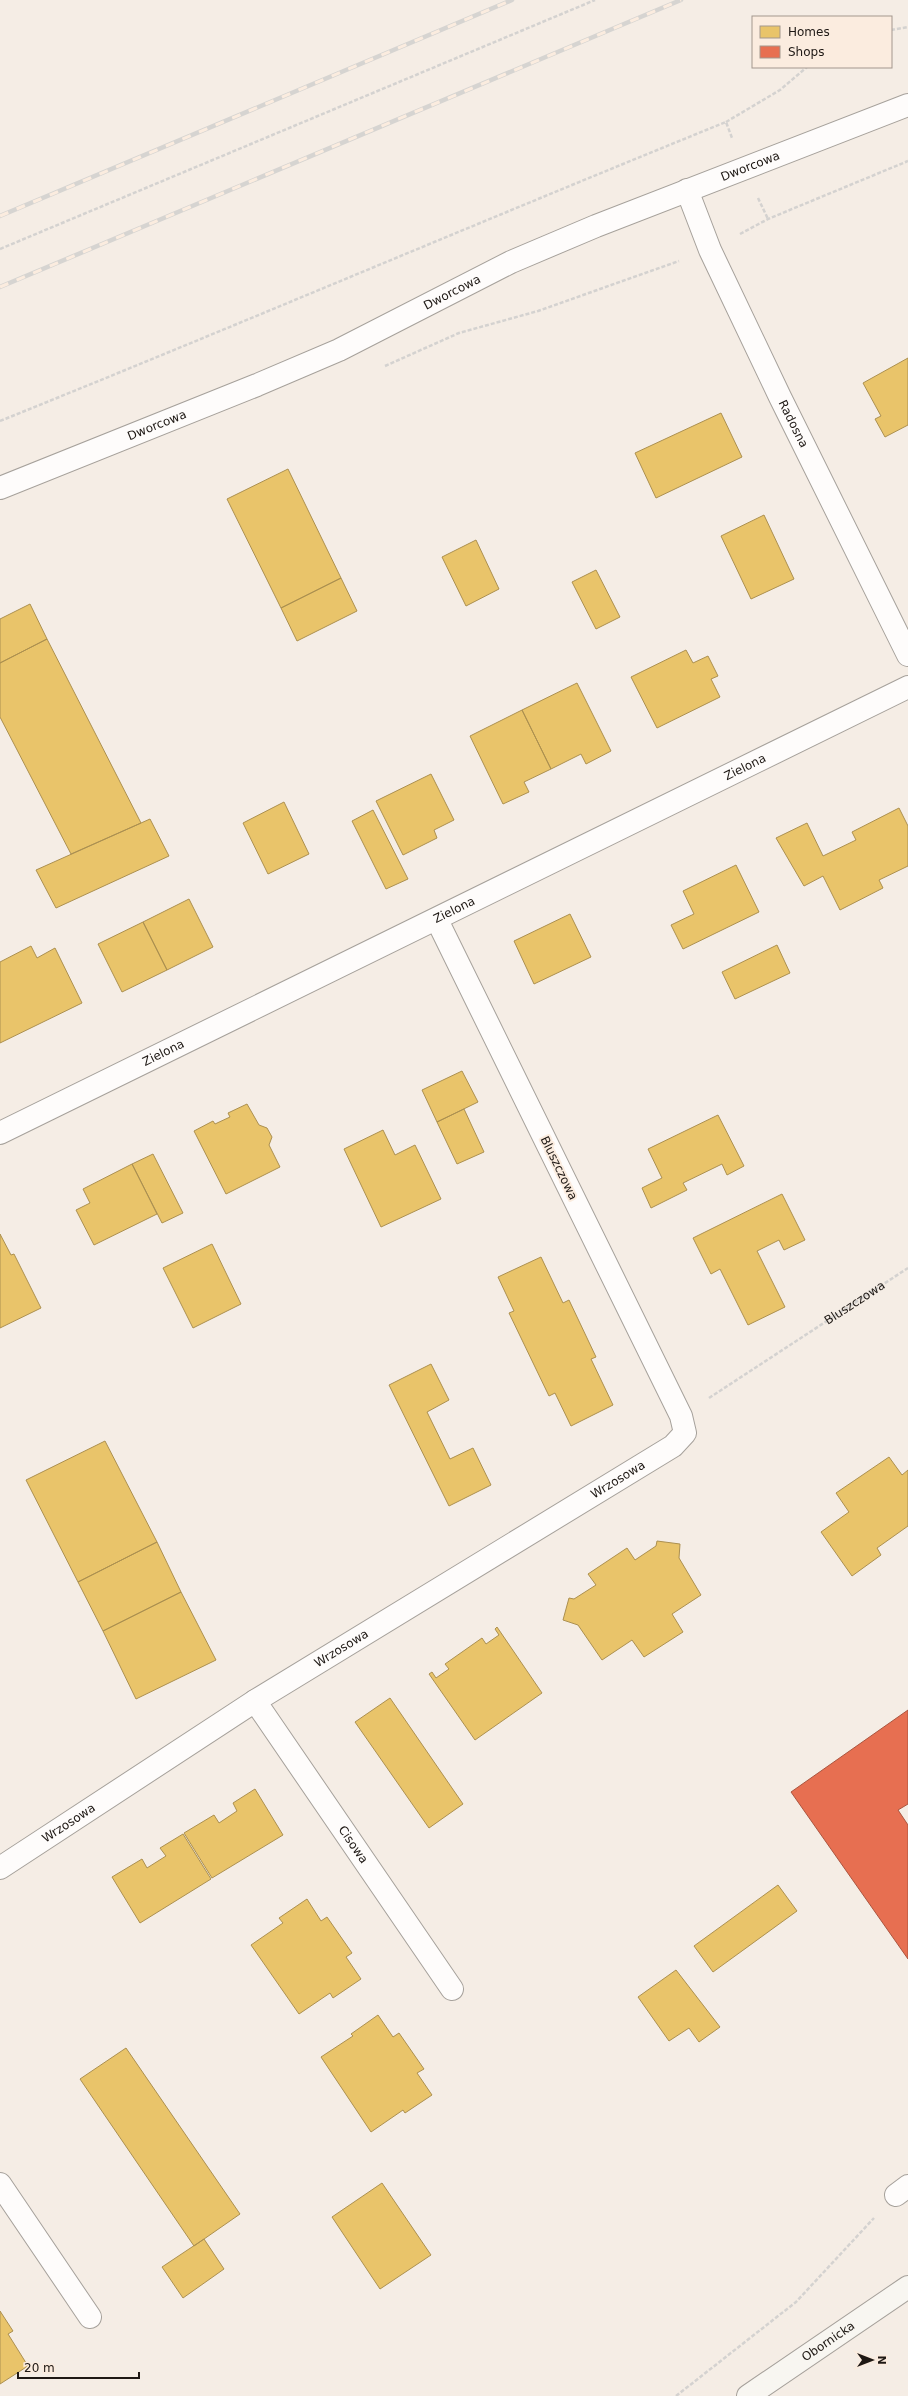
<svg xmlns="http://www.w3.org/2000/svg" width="908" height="2396" font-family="'DejaVu Sans',sans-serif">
  <rect width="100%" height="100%" fill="#f5ede5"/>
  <path fill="#e9c46a" stroke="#ac9050" d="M908,358V425L885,437L875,419L881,416L863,383Z
    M721,413L742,457L656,498L635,453Z
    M288,469L341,578L281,608L227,499Z
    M764,515L794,579L751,599L721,536Z
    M476,540L499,589L466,606L442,557Z
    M596,570L620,617L596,629L572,582Z
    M341,578L357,611L297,641L281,608Z
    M30,604L47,639L0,663V619Z
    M47,639L141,823L71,854L0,717V663Z
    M686,650L693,663L708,656L718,676L711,679L720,697L657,728L631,677Z
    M577,683L611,751L586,764L581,754L551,769L522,710Z
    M522,710L551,769L524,782L529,792L503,804L470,736Z
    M431,774L454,820L434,830L437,838L403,855L376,801Z
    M284,802L309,854L268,874L243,823Z
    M899,808L908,826V866L879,880L883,888L840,910L823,876L804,886L776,838L807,823L823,856L856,840L852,832Z
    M373,810L408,879L386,889L352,821Z
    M150,819L169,856L56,908L36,870Z
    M736,865L759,912L683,949L671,925L694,914L683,891Z
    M189,899L213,947L167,970L143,922Z
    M570,914L591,957L534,984L514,941Z
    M143,922L167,970L122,992L98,944Z
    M777,945L790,973L735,999L722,972Z
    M31,946L37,958L55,948L82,1003L0,1043V962Z
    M462,1071L478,1102L437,1122L422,1090Z
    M247,1104L259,1125L267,1128L272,1137L269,1145L280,1167L226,1194L194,1131L213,1121L215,1124L230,1117L228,1113Z
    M464,1109L484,1152L457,1164L437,1122Z
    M718,1115L744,1166L727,1175L722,1164L683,1183L687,1190L651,1208L642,1188L662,1178L648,1149Z
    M383,1130L395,1155L415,1145L441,1199L381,1227L344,1149Z
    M153,1154L183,1213L162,1223L132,1164Z
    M132,1164L157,1214L94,1245L76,1210L90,1203L83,1189Z
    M782,1194L805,1240L784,1250L779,1240L757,1251L785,1307L748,1325L720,1269L711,1274L693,1238Z
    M0,1234L11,1255L14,1254L41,1308L0,1328Z
    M212,1244L241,1304L193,1328L163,1268Z
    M541,1257L563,1303L569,1300L596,1357L591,1359L613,1405L571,1426L555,1393L549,1396L509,1313L514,1311L498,1277Z
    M431,1364L449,1400L427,1412L450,1459L473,1448L491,1485L449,1506L389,1385Z
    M105,1441L157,1542L78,1582L26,1480Z
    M889,1457L902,1475L908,1470V1526L877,1548L881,1555L852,1576L821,1532L849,1512L836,1493Z
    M657,1541L680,1544L679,1558L701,1595L672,1614L683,1632L644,1657L632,1640L602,1660L578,1625L563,1620L569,1598L574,1599L596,1585L588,1574L627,1548L635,1560L656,1546Z
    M157,1542L181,1592L103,1631L78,1582Z
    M181,1592L216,1660L136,1699L103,1631Z
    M497,1627L542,1693L475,1740L429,1674L432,1672L436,1678L449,1669L445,1664L482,1638L486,1644L499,1635L495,1629Z
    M390,1698L463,1804L429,1828L355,1722Z
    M255,1789L283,1835L212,1878L184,1833L214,1815L219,1823L237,1811L233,1803Z
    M183,1834L211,1879L140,1923L112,1877L142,1859L147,1868L166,1856L160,1848Z
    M778,1885L797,1911L713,1972L694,1946Z
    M307,1899L321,1921L327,1917L352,1953L346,1957L361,1979L333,1998L330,1993L299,2014L251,1945L283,1923L279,1918Z
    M676,1970L720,2027L699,2042L689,2028L669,2041L638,1997Z
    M378,2015L393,2037L399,2033L424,2069L417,2073L432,2095L405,2113L403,2110L371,2132L321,2057L353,2036L351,2034Z
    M126,2048L240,2214L194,2246L80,2079Z
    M382,2183L431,2255L380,2289L332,2217Z
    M204,2239L224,2269L183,2298L162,2267Z
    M0,2311L13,2331L8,2334L28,2366L0,2384Z"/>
  <path fill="#e76f51" stroke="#ab553f" d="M908,1710V1804L898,1810L908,1825V1959L791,1792Z"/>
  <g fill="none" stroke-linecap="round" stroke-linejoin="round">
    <g stroke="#a6a19b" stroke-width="24">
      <path id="service" d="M0,2184L90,2317"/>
    </g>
    <g stroke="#a6a19b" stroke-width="24">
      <g id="minor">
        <path id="s2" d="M687,190L710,250L780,397L908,655"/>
        <path id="s3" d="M0,488L257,385L339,350L511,262L596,226L908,105"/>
        <path id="s4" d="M0,1133L908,687"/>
        <path id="s5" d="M255,1701L452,1989"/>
        <path id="s6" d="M0,1868L255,1701L673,1446L685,1433L681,1416L437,920"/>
        <path d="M896,2195L908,2186"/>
      </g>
    </g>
    <g stroke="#a6a19b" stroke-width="24">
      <g id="secondary">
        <path id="s7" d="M748,2396L908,2287"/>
      </g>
    </g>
    <g stroke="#d4d2d0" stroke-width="2.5" stroke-dasharray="4 2" stroke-linecap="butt">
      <path d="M891,30L908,27"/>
      <path d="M726,122L780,90L807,67"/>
      <path d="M758,198L768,219"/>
      <path d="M740,234L768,219L908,161"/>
      <path d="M0,249L595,0"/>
      <path d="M385,366L459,333L538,311L679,261"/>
      <path d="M0,421C243,323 484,220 726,122L732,138"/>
      <path id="s1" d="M709,1398L908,1268"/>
      <path d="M676,2396L796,2302L874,2218"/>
    </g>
    <use href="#service" stroke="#fefcfb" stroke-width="22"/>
    <use href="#minor" stroke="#fefcfb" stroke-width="22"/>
    <use href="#secondary" stroke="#f8f6f1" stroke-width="22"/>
    <g stroke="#d6d4d1" stroke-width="4.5">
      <path id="rail" d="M0,216L512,0
        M0,287L681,0"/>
    </g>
    <use href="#rail" stroke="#fbecdf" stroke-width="3" stroke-dasharray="9" stroke-linecap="butt"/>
  </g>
  <g text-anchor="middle" stroke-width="4" stroke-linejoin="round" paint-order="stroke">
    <g font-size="12" fill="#1e1814" stroke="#fbecdf">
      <text dy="4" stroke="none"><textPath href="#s3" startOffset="817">Dworcowa</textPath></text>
      <text dy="4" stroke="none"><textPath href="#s3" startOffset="493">Dworcowa</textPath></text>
      <text dy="4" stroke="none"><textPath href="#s2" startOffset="257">Radosna</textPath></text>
      <text dy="4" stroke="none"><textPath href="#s3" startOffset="169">Dworcowa</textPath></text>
      <text dy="4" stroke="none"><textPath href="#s4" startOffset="830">Zielona</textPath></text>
      <text dy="4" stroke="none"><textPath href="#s4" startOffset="506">Zielona</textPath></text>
      <text dy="4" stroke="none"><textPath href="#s4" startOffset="182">Zielona</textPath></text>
      <text transform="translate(559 1168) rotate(64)" y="4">Bluszczowa</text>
      <text dy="4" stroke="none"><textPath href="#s1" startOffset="174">Bluszczowa</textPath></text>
      <text dy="4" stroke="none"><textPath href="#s6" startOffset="730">Wrzosowa</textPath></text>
      <text dy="4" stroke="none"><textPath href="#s6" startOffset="406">Wrzosowa</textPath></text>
      <text dy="4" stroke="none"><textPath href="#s6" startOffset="82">Wrzosowa</textPath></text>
      <text dy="4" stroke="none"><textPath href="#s5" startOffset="174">Cisowa</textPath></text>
      <text dy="4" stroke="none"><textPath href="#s7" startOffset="97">Obornicka</textPath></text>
    </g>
  </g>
  <rect x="752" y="16" width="140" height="52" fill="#fbecdf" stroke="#a3978e"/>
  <rect x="760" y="26" width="20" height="12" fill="#e9c46a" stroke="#a3978e"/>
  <text x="788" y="36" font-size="12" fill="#1e1814">Homes</text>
  <rect x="760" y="46" width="20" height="12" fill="#e76f51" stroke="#a3978e"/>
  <text x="788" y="56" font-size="12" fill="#1e1814">Shops</text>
  <g transform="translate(872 2360) rotate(90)" stroke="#fbecdf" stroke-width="3" paint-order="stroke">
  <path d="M0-3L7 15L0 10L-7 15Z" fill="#1e1814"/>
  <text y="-6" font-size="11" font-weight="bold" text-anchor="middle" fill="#1e1814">N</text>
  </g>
  <path d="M18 2372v6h121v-6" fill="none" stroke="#1e1814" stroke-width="2"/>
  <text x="24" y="2372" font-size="12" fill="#1e1814" stroke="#fbecdf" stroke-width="3" paint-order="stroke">20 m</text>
</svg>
